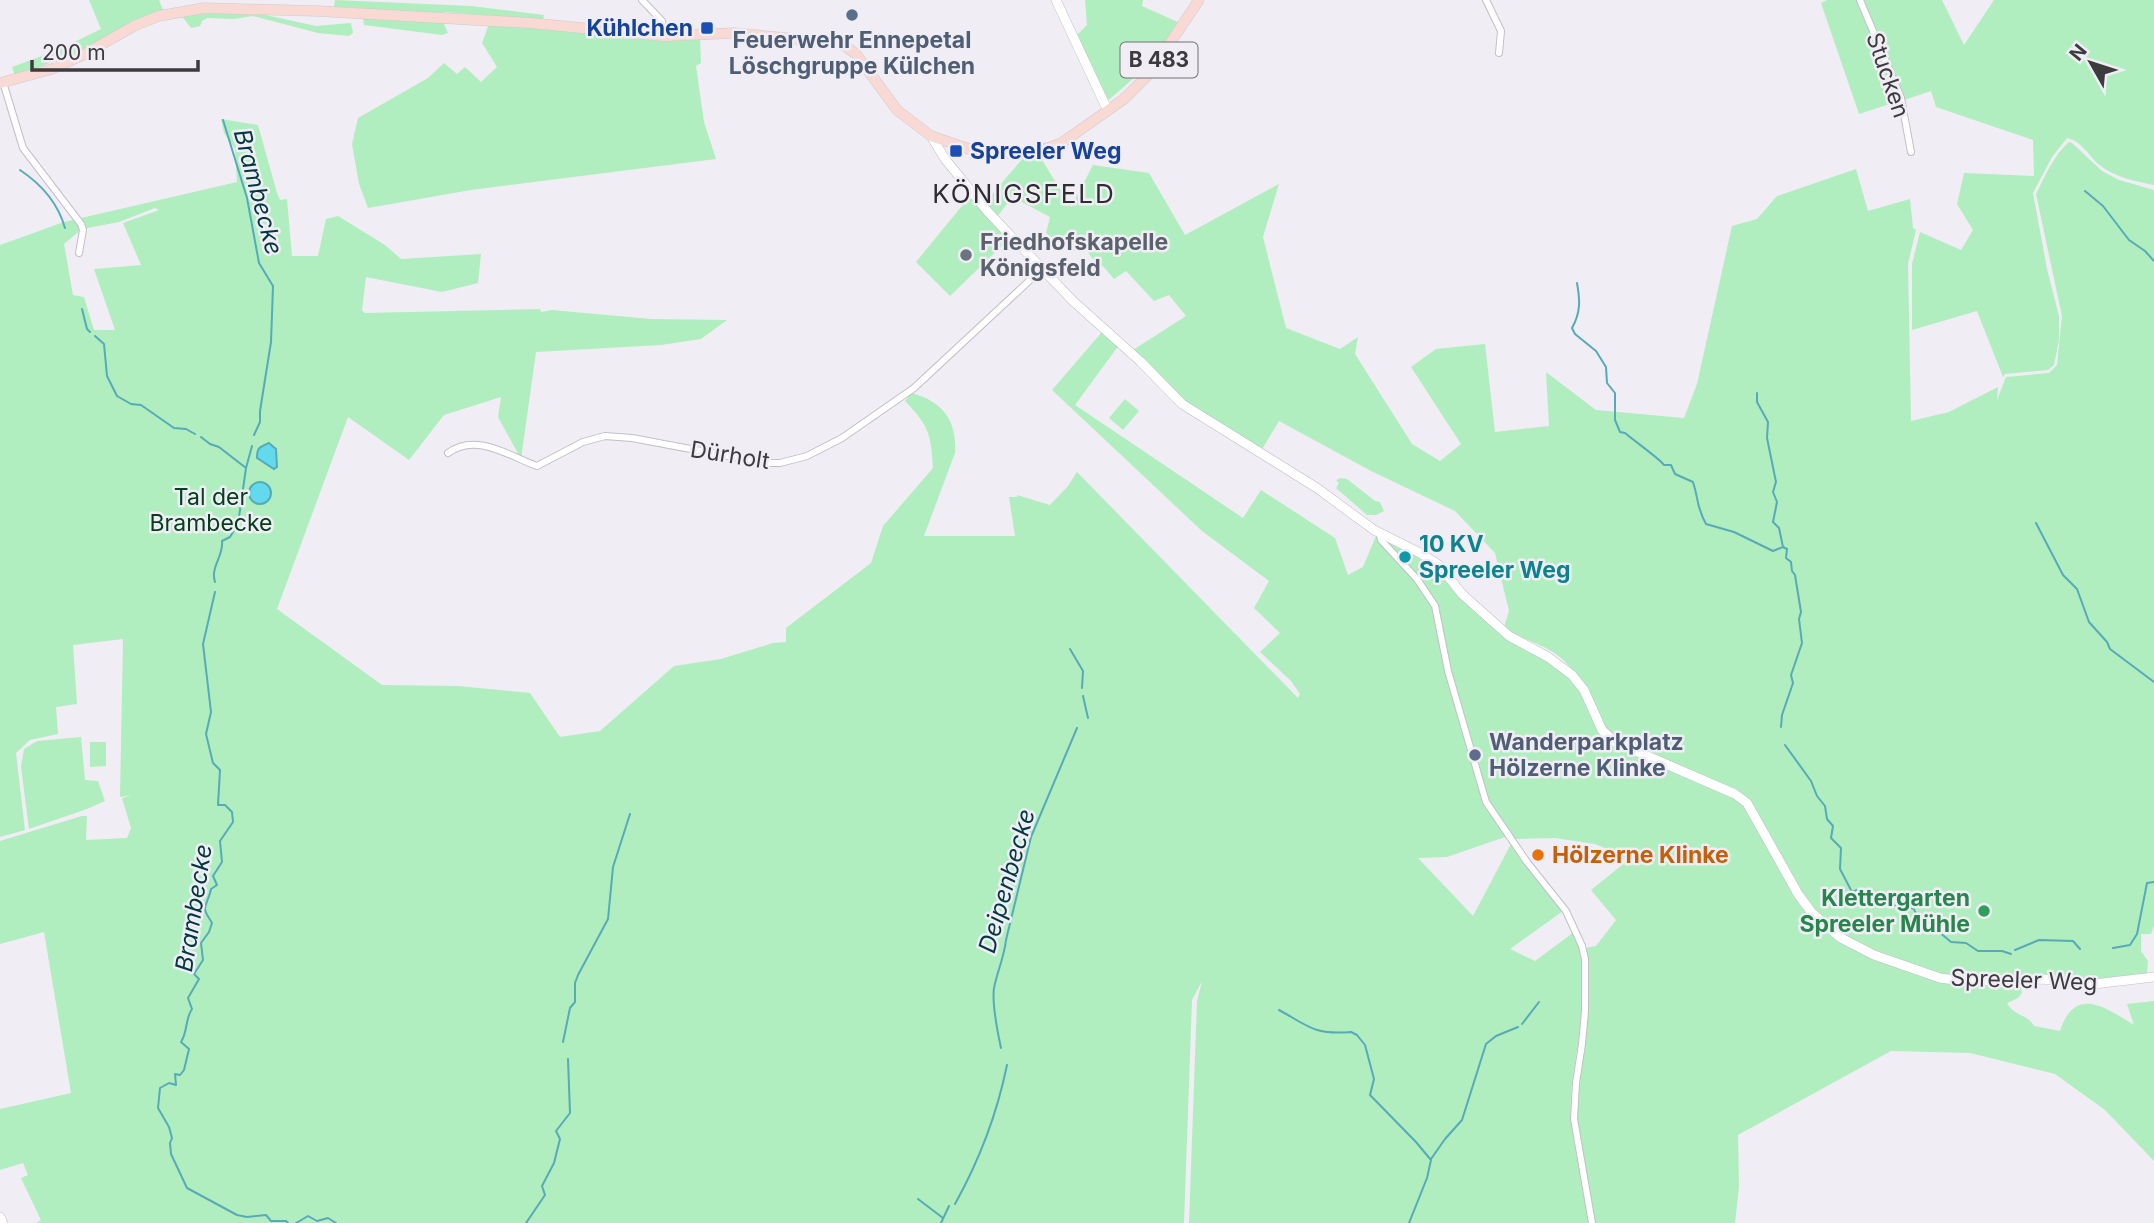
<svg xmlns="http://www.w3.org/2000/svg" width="2154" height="1223" font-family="Inter,sans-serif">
  <rect width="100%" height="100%" fill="#f0edf5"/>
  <path fill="#b0eebf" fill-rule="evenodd" d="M89,0H159L163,10L137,20L82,51L15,76L12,67L58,50L101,29Z
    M335,0L471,6L544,15L543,20L444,12L443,22L448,33L442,35L364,25L362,8L334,7Z
    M1085,0H1143L1142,6L1180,23C1157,54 1138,77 1107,101L1077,35L1087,25Z
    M1827,0H1858L1899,101L1859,114L1821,3Z
    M1862,0H1942L1964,45L1994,0H2154V185C2134,181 2113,177 2097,163C2087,153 2081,141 2067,138L2052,157L2033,193L2047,269L2059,316V340L2054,365L2048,370L2005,374L2003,377L1977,311L1912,330V264L1920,232L1961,250L1973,230L1957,204L1964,173L2034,176L2033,140L1936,107L1931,91L1904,100Z
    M203,12H252L316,26L351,23L353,33L349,36L318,33L253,16L234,19L207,18L202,21L200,26L191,28L181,15Z
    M489,24L700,36L701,63L696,66L704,122L716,159L471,190L368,208L359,184L352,144L358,118L428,78L444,63L457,74L465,67L481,82L497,67L482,43Z
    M221,119L258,125L277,193L280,200L287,199L292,256H318L326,219L338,216L385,245L401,259L481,254L478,283L442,292L366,277L362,310L365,313L540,309L541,312L552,310L651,319L727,320L701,339L661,345L536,352L521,459L498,417L501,397L444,415L409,460L348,417L277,609L382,685L458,686L530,693L560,737L600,731L674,666L721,659L773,643L786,642V628L871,563L883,526L933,468C931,434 929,426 905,401L912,393C943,402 957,420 955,453L924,536H1015L1009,497H1017V495L1050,505L1068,486L1077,472L1298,698L1300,694L1291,681L1260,652L1280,633L1254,608L1269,581L1202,531L1052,390L1102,332L1119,345L1075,405L1243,518L1261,490L1335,538L1348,575L1363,567L1376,536L1437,567L1463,599L1507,638L1547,659L1568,674L1578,687L1591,713L1597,708C1585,687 1574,666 1553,652C1537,642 1519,639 1504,627L1509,611L1495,553L1455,511L1371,471L1279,421L1261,451L1181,398L1133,350L1186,316L1169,295L1154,301L1126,271L1114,279L1103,266L1098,267L1088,252L1080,248L1072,252L1046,233L1050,217L1012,197L997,217L984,209L1010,238L950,296L916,262L970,196L981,207L1024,157L1039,155L1071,207L1093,165L1149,173L1185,235L1279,184L1263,237L1286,328L1340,349L1358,337L1355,354L1412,444L1440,461L1461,444L1411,367L1436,349L1485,344L1495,432L1549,426L1546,372L1596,410L1684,418L1697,384L1732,226L1757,219L1777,196L1856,169L1868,211L1910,199L1913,228L1916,230L1908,264L1911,421L1949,412L1998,387L1997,400L2006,377L2049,373L2057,365L2062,316L2036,194C2045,176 2054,155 2069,142L2072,143L2102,171L2119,180L2154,190V925L2151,934H2141V951L2148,961L2147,974L2094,981L2029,977L1976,980L1941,975L1875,953L1857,945L1820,919L1798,894C1823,934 1865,953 1908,967C1926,973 1942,980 1961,981C1988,984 2015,981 2042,979L2020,981L2022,993L2018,998L2007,1003C2013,1016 2028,1014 2034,1026L2060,1031C2075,985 2105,1007 2134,1025L2127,1004L2154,1001V1161L2105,1110L2055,1074L1970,1053L1891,1051L1738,1135L1739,1187L1735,1223H1593L1575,1111L1586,1037L1587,959L1585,948L1596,946L1616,920L1591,890L1627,861L1607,849L1595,844L1555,838L1515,839L1505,837L1447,857L1418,858L1473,916L1511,844H1513L1526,865L1563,911L1510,949L1535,961L1574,932C1601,993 1567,1057 1571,1118C1574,1152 1585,1188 1590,1223H1189L1197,1001L1202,981L1192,1000L1184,1223H36L41,1220L21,1178L28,1175L23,1163L0,1170V1109L71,1093L44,932L0,944V841L82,816H87L86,840L127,838L131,828L122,798L131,795L120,797L123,639L73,645L77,704L56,707L58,734L30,740L16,753L25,830L0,837V245L64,222L237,182L235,149L224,133ZM155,208L159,210L123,223L141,265L94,269L115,330H94L84,297L73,295L64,244L82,229L119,222Z
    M1125,399L1139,411L1123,430L1109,418Z
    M1341,478L1347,479L1375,501L1380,502L1384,511L1376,515H1367L1336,488L1339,483L1336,480Z
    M81,737L85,780L98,781L105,801L87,809L29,829L21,767L24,749L37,741Z
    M90,742H106V766L90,767Z"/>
  <path fill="#62d9ed" stroke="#57aab8" stroke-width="2" d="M269,443L276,449L277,467L274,469L257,458C257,447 260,447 269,443Z
    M249 493a11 11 0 1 1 22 0a11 11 0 1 1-22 0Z"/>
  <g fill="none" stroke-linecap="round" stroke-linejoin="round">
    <path stroke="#57aab8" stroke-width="2" d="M223,120L247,198L259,263L273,286L271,342L260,411V422L254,435
      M20,170C41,184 58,203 65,228
      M2085,191L2103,206L2129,240L2145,251L2154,261
      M1577,283C1580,300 1581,312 1572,328L1575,334L1596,351L1606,367L1607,383L1615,393V420L1620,432L1625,433C1633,440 1660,459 1664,465H1671L1675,474L1693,482C1699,500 1696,506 1706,524L1734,532L1773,551L1783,547L1787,549L1786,558L1791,562L1792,571L1795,575L1801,612L1799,619L1802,643L1791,675L1793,683L1782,715L1781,727
      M82,309L87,329L90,332
      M95,336L104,344L107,376L117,396L131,404L141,405L174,428L186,429L195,434
      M1757,393V402L1768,422L1767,438L1776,482L1773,492L1777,502L1773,522L1779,528L1783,547
      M201,437L210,444L219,447L246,468
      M2036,523L2063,575L2077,589L2089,622L2107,642L2110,649L2154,682
      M215,582C210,567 224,556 222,541L230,537L238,524L246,468L252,446
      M215,592L203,644L211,712L206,734L213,763L220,770L218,805H225L232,812L233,822L220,841L222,862L213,876L217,885L211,889C210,896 205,904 205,909C205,913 210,919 212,923L209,932L201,943L203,960L194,974L199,979L188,998L192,1009C185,1019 188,1031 181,1042L189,1049L184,1070L180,1075L175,1074L176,1085L169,1083L160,1088L158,1108L169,1127L172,1138L170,1143L171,1154L187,1188L237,1215L247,1217L266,1215L271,1221H286L288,1223
      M1070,649L1083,671L1082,688
      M1083,696L1088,718
      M1785,745L1811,781L1817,796L1825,806L1827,819L1833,826L1831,838L1841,848L1840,869L1852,892L1857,890C1866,900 1880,900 1892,903L1897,908L1906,906L1914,909L1916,914L1925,916V919L1932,923L1938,931L1951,942L1966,943L1978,951H2002L2011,954
      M2113,948L2130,945L2137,934L2147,883L2154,882
      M2015,950L2039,940L2073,941L2080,949
      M1279,1010C1310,1027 1314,1035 1351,1032L1357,1035L1365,1045L1374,1079L1370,1095L1416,1142L1431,1160L1427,1178L1409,1223
      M1522,1024L1539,1002
      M563,1042L570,1008L575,1002V983L578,975L608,919L613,867L630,814
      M1001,1048C998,1034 992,1002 994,988C997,972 1004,958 1006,940L1031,837L1077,728
      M1431,1159L1445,1139L1462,1120L1486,1044L1496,1036L1518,1027
      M918,1199L943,1218
      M955,1204C980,1159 997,1114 1007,1065
      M296,1223L308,1216L317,1221L328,1218L336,1223
      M526,1223L545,1195L542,1186L554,1163L560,1139L556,1131L570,1113L568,1059
      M941,1223L949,1206"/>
    <g stroke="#c2bfc7" stroke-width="8">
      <path id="street" d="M642,0L662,21L664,36
        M1486,0L1501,31L1499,53
        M1860,0L1901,98L1911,152
        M3,82L23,148L81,224L83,230L79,253
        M448,453C476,432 509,456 537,466L583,442L605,436L632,438L765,463H780L807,456L842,438L914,388L1043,268
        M1380,534L1381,540L1417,579L1435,606L1448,671L1486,802L1527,862L1566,911L1582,946L1585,959V1011L1582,1044L1576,1083L1574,1119L1592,1223"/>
    </g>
    <g stroke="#c2bfc7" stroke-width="10">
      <path id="secondary" d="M1056,0L1108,111
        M931,136L945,159L988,212L1073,301L1140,361L1182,404L1317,488L1374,530L1420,553L1439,565L1462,594L1509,636L1548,657L1572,675L1584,690L1602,730L1615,742L1735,794L1747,803L1798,894L1812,913L1841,938L1874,955L1940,978L1963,981L2042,979L2094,984L2154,977
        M0,1217L3,1223"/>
    </g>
    <g stroke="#cccccd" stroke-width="11">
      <path id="primary" d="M0,83L52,69L83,55L134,26L159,16L204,8L317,11L530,23L664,36L734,33L829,42L845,46L856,54L897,110L931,136L969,149L996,153H1026L1051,147L1063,142L1124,99L1150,73L1199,0"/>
    </g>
    <use href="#street" stroke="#fff" stroke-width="6"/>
    <use href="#secondary" stroke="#fff" stroke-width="9"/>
    <use href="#primary" stroke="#f9d9d4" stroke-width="10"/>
  </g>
  <g fill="#5c6f8a" stroke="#f0edf5" stroke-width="2.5">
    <circle cx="852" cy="15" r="7"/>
    <circle cx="1475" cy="755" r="7"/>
  </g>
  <g fill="#1a4fb4" stroke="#f0edf5" stroke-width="2.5">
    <rect x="700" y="21" width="14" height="14" rx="3.5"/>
    <rect x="949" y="144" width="14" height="14" rx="3.5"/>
  </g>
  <circle fill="#6b7280" stroke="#f0edf5" stroke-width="2.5" cx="966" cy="255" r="7"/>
  <circle fill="#0f9aa8" stroke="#f0edf5" stroke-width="2.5" cx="1405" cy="557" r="7"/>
  <circle fill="#e8710a" stroke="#f0edf5" stroke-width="2.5" cx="1538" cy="855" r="7"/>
  <circle fill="#2e9e5b" stroke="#f0edf5" stroke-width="2.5" cx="1984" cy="911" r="7"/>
  <g text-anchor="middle" stroke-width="5" stroke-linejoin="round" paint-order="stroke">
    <rect fill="#f0edf5" stroke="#727075" stroke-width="2" x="1120.5" y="42.5" width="77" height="35" rx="5"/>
    <g font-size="21" font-weight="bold" fill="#3c3b3e">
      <text x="1159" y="67">B 483</text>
    </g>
    <g font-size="23" font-weight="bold" fill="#164399" stroke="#f0edf5" text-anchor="end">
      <text x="693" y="36">Kühlchen</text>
      <text x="970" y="159" text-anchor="start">Spreeler Weg</text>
    </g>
    <g font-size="23" font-weight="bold" fill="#4e5e75" stroke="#f0edf5">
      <text x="852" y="48">Feuerwehr Ennepetal<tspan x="852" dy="26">Löschgruppe Külchen</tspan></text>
      <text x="1489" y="750" text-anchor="start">Wanderparkplatz<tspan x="1489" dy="26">Hölzerne Klinke</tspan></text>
    </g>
    <g font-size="23" fill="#3c3b3e" stroke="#f0edf5">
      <text transform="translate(1888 75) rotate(71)" y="8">Stucken</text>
      <text transform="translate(730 455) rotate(9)" y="8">Dürholt</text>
      <text transform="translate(2024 980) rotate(2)" y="8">Spreeler Weg</text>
    </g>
    <g font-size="23" font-weight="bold" fill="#5b616d" stroke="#f0edf5" text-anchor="start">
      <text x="980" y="250">Friedhofskapelle<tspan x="980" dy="26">Königsfeld</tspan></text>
    </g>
    <g font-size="23" fill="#02401d" stroke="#f0edf5">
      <text x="211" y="505">Tal der<tspan x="211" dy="26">Brambecke</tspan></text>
    </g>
    <g font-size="23" font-weight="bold" fill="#0d838f" stroke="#f0edf5" text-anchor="start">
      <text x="1419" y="552">10 KV<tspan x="1419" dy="26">Spreeler Weg</tspan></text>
    </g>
    <g font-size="23" font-weight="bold" fill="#c56008" stroke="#f0edf5" text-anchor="start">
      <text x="1552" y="863">Hölzerne Klinke</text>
    </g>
    <g font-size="23" font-weight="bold" fill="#27864d" stroke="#f0edf5" text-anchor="end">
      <text x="1970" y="906">Klettergarten<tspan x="1970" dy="26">Spreeler Mühle</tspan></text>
    </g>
    <g font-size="24" font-style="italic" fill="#003841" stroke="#f0edf5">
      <text transform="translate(258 192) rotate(75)" y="8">Brambecke</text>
      <text transform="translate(1007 881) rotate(-74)" y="8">Deipenbecke</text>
      <text transform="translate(194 908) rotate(-81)" y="8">Brambecke</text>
    </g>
    <g font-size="26" letter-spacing="2" fill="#2e2c31" stroke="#f0edf5">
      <text x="1024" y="203">KÖNIGSFELD</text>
    </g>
  </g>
  <g transform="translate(2091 63) rotate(309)" stroke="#f0edf5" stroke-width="5" paint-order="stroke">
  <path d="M0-5L12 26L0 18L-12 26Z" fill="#3c3b3e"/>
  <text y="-10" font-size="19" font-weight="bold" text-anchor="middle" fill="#3c3b3e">N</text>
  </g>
  <path d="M32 60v10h166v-10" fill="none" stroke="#3c3b3e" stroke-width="3.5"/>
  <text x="42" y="60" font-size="21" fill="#3c3b3e" stroke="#f0edf5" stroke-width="5" paint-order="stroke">200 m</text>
</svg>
